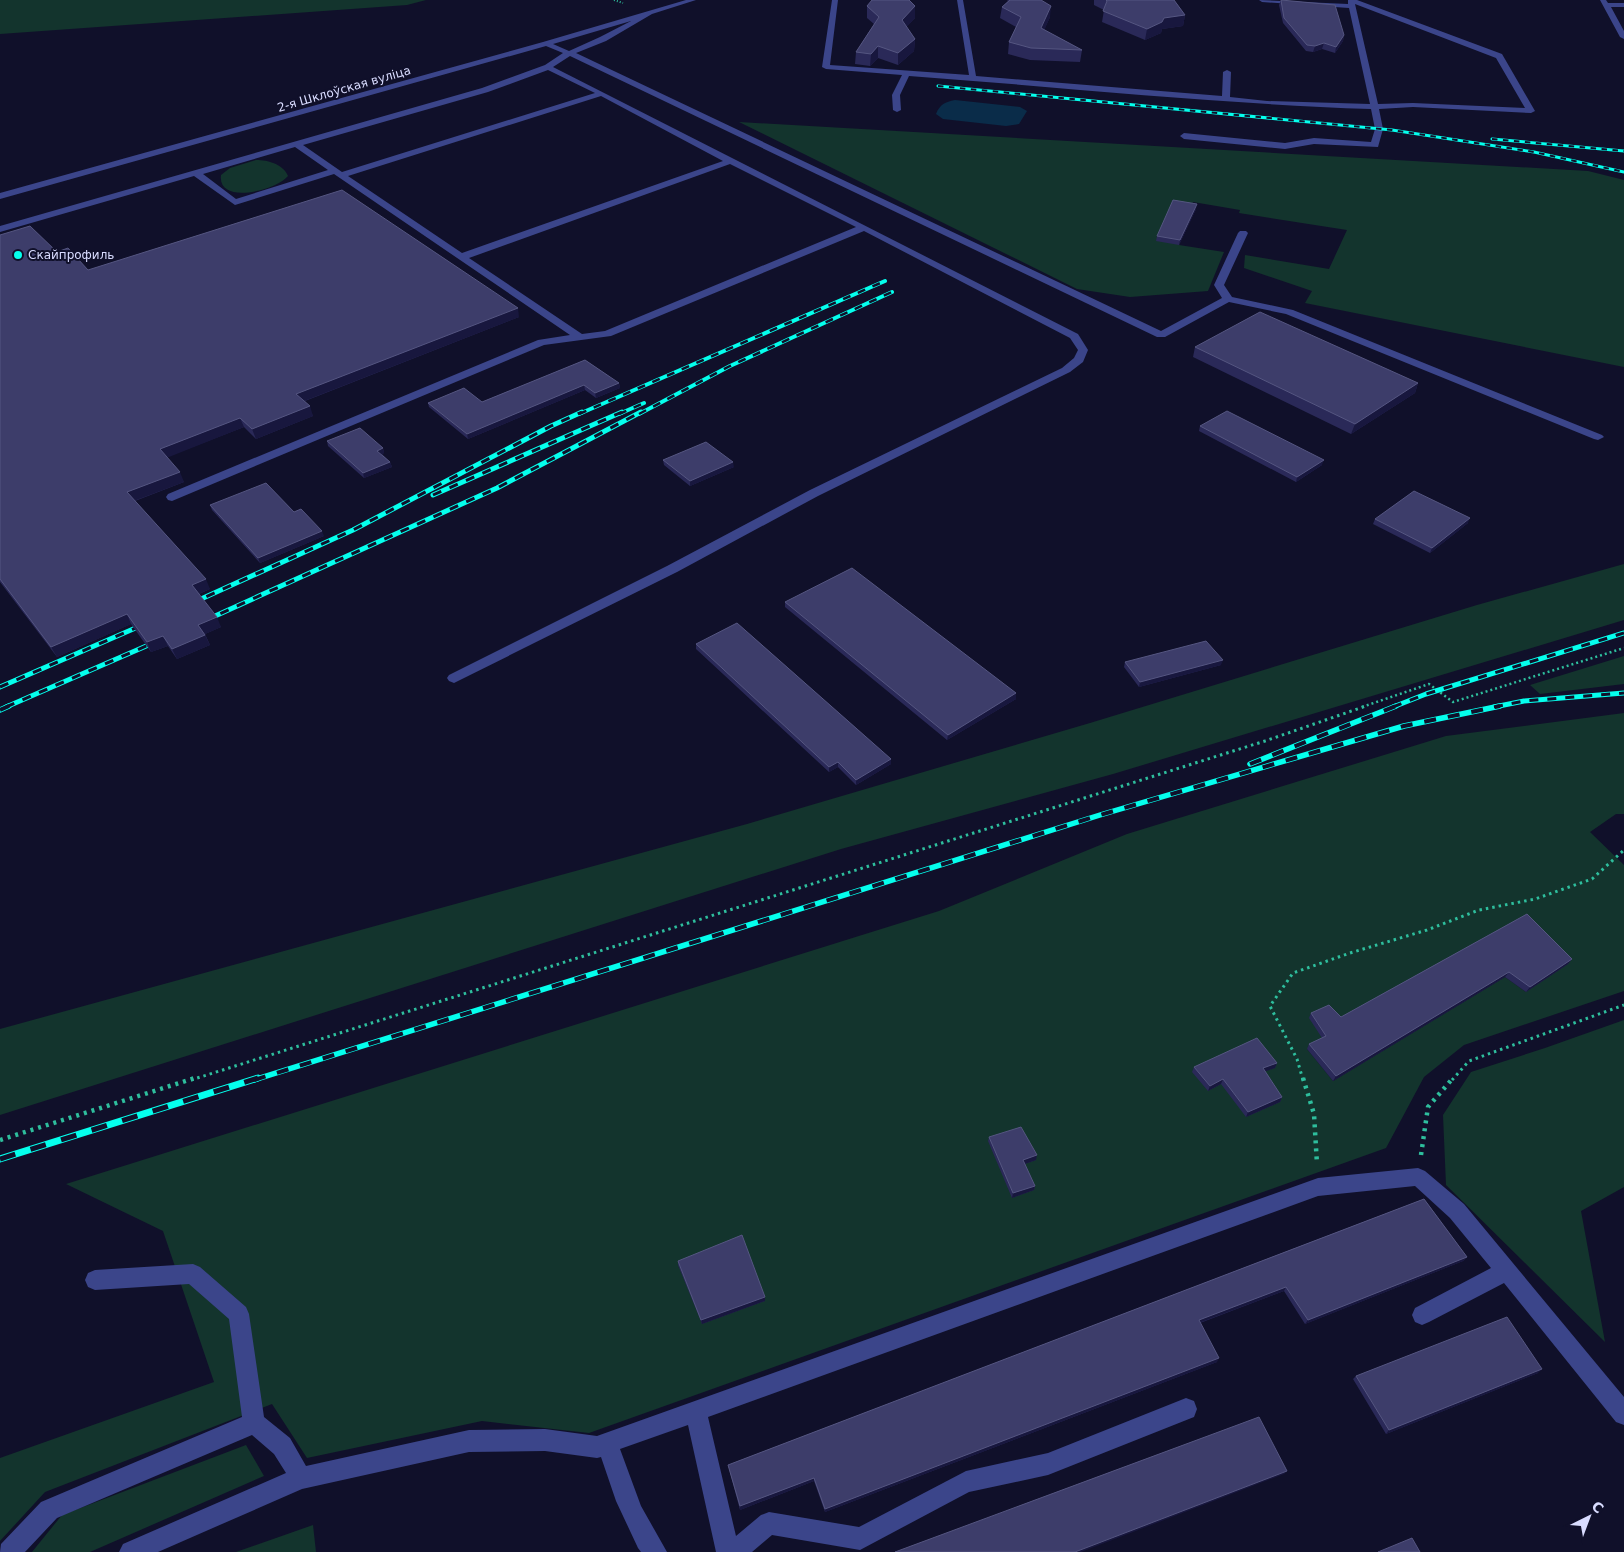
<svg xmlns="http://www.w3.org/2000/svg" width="1624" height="1552" font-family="'DejaVu Sans',sans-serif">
  <rect width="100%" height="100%" fill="#10102a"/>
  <path fill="#13342d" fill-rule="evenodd" d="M0,0H426L407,5L0,34Z
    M739,122L1588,171L1624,180V367L1305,303L1312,291L1244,268L1245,255L1329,269L1347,230L1239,213L1240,210L1193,202L1179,245L1224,252L1208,291L1130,297L1077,289Z
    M256,160C268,160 283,164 288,176C277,190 217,206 221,175L230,168Z
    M1624,564V620L1113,774L841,849L0,1115V1029L747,824L1090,723L1477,605Z
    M1624,656V684L1540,694L1530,685Z
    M1624,713V814H1616L1590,832L1624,865V991L1464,1045L1424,1077L1386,1148L589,1433L482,1421L307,1458L272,1404L45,1492L0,1541V1458L214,1382L163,1231L66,1184L939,911L1127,834L1446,736ZM1524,919L1526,992L1505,977L1333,1081L1307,1049L1324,1041Z
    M1624,1020V1187L1581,1211L1605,1342L1446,1185L1443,1115L1471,1072L1545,1048Z
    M246,1445L264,1476L90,1552H32L62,1515Z
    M313,1525L316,1552H236Z"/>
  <path fill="#0a2c49" d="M955,100L1020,107L1027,111L1019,124L1006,126L943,119L936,114C940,104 945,102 955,100Z"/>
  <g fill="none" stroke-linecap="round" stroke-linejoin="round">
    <path stroke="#2ebe9d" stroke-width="2" stroke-dasharray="1 2" stroke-linecap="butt" d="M614,0L623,3"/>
    <path stroke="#2ebe9d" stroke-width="2.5" stroke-dasharray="2 3" stroke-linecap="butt" d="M1362,707L1429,684L1453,702L1624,648"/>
    <path stroke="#2ebe9d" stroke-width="3" stroke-dasharray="2.5 4" stroke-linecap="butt" d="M191,1080L1265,741L1366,706
      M1303,1080L1297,1059L1270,1006L1293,973L1350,953L1427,930L1479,910L1535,899L1592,879L1624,850
      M1452,1080L1469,1061L1624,1005"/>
    <path stroke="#2ebe9d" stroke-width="4.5" stroke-dasharray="3 5" stroke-linecap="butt" d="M1303,1078L1314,1114L1317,1164
      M0,1140L195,1078
      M1421,1155L1428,1107L1453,1078"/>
    <path fill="#3b458a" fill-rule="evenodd" d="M686,0H696L652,14L606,41L576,53L1161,331L1222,298L1214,285L1238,233L1240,231H1246L1248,233L1224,285L1232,297L1293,310L1602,435L1604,437L1598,440L1594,439L1286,314L1229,302L1165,337H1157L570,56L553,67L1078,334L1088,350L1083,362L1070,372L818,496L677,572L454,683L449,681L447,678L449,675L667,566L810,490L1062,368L1074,358L1078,350L1070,338L864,231L611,336L544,345L172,501L168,500L166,497L168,494L538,340L570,335L334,174L235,205L194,176L0,232V226L482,88L545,65L563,53L546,46L0,199V193L543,42ZM631,21L600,37L569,51L553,44ZM548,70L595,93L342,172L303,145L488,92ZM601,96L723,161L462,253L348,176ZM295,147L328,170L236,199L203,174ZM730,164L856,227L605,331L582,334L469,258Z
      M832,0H838L830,65L969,75L957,0H963L976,76L1222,96L1223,72L1227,70L1231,72L1230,97L1267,101L1370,104L1349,8L1262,2L1259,0L1348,4V0H1357L1502,54L1535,111L1531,113L1413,107L1379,109L1383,129L1378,147L1314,144L1285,149L1184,139L1180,136L1184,133L1285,143L1314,138L1371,142L1375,129L1371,109C1217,104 1062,87 909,76L900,95L901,110L897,112L893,110L892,95L902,75L826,69L822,67ZM1355,4L1496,58L1525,108L1413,103L1378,104Z
      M1600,0H1606L1608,3H1624V7H1611L1624,31V39L1620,37Z
      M1418,1168L1425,1171L1464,1204L1624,1397V1425L1616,1422L1504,1283L1429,1322L1422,1325L1415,1322L1412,1315L1415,1308L1491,1268L1450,1218L1415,1186L1318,1196L708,1417L736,1536L761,1515L769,1512L859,1527L966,1471L1048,1453L1186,1398L1194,1401L1197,1409L1194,1417L1048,1475L969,1492L860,1550L772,1535L752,1552H716L688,1425L620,1449L641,1506L667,1552H641L638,1548L616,1501L601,1457L597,1458L545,1451L469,1452L302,1489L158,1552H119L123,1544L286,1473L274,1454L252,1435L57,1518L25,1552H0L1,1544L41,1502L242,1417L229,1319L189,1284L95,1290L88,1287L85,1280L88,1273L95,1270L193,1264L200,1267L246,1307L249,1314L264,1417L290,1438L306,1466L469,1430L545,1429L597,1436L1318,1178Z"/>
    <g stroke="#05ffed" stroke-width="3">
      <path id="rail-far4" d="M938,86L1392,130L1534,152L1624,172
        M1492,139L1624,151"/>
    </g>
    <g stroke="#05ffed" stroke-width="4">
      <path id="rail-far3" d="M579,414L885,281
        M619,414L644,403
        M639,414L730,366L892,292"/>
    </g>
    <g stroke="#05ffed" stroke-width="5">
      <path id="rail-far2" d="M433,495L622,412
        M190,604L353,530L551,426L582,412
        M204,621L497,488L641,412
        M0,687L147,623
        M6,707L160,640
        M1393,707L1426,694L1624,633
        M1494,707L1524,701L1624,693"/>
    </g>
    <g stroke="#05ffed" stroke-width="5.5">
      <path id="rail-far1" d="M0,710L9,706
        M1250,764L1396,706
        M254,1080L1100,815L1404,726L1500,706"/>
    </g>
    <g stroke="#05ffed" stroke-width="7">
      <path id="rail" d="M0,1159L258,1078"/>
    </g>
    <use href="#rail-far4" stroke="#10102a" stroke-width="2" stroke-dasharray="5.5" stroke-linecap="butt"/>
    <use href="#rail-far3" stroke="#10102a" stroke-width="2.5" stroke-dasharray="8" stroke-linecap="butt"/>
    <use href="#rail-far2" stroke="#10102a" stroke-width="3" stroke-dasharray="9" stroke-linecap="butt"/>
    <use href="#rail-far1" stroke="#10102a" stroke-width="4" stroke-dasharray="12" stroke-linecap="butt"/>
    <use href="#rail" stroke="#10102a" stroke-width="5" stroke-dasharray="16" stroke-linecap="butt"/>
  </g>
  <path fill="#2a2958" d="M1007,0H1041L1050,17L1044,30L1082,50L1080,62L1030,60L1008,54L1009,42L1016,27L1000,18L1002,7L1008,1Z
    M1094,0H1174L1185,15L1183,26L1162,29L1161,33L1145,40L1102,22L1104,10L1094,5Z
    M1281,0L1344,35L1343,41L1335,53L1322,49L1313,52L1306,51L1283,23L1279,5Z
    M867,6L915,18L906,27L915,39L914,51L898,65L878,58L870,66L855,64L856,52L874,24L867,18Z
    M1196,209L1179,245L1156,241L1157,236Z
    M0,235L57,252L88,270L519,317L305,401L313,416L256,439L244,427L167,457L184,482L135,501L210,589L199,594L221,627L205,634L210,645L177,659L168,646L151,652L131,624L57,657L0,582Z
    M1195,347L1418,383L1415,393L1351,434L1193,357Z
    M585,360L619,383L620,388L596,398L585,390L468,439L429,407L428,403L482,402Z
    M1200,426L1322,465L1296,482L1199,431Z
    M327,441L383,448L384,453L382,454L390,462L392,467L364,478L328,446Z
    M663,460L734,467L690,486L664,465Z
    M210,505L324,536L260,563L212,510Z
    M1375,519L1468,523L1430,553L1373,524Z
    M785,602L1016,693V699L947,740L785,607Z
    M696,644L891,764L856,785L838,767L829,772L696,649Z
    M1125,662L1221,665L1139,687L1124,667Z
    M1527,914L1572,959L1568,964L1526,992L1505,977L1333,1081L1307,1049L1309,1044L1322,1038L1309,1018L1311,1013L1341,1017Z
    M1277,1063L1275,1068L1265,1071L1282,1097L1280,1102L1246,1117L1221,1084L1208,1091L1192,1072L1194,1067Z
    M989,1137L1036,1160L1025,1164L1035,1186L1034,1190L1012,1198L988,1141Z
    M1424,1199L1467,1257L1463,1261L1305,1324L1284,1291L1200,1323L1217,1362L825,1512L814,1481L740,1510L728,1465Z
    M678,1261L765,1301L702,1324L678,1265Z
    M1538,1373L1386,1434L1353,1379L1356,1376Z"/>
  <path fill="#18173e" d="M915,6V18L902,32V20Z
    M1051,6L1050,17L1040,40L1041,28Z
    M1185,15L1183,26L1162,29L1161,33L1145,40L1147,29L1164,18Z
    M1344,35L1343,41L1335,53L1336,47Z
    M915,39L914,51L898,65V53Z
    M1324,43L1322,49L1313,52L1315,46Z
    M878,46V58L870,66L871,54Z
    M1197,204L1196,209L1179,245L1180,240Z
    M518,308L519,317L299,403L296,394Z
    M619,383L620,388L596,398L595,393Z
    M1418,383L1415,393L1351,434L1355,424Z
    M584,385L585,390L468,439L467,434Z
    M310,406L313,416L256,439L252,429Z
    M240,418L244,427L164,459L160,449Z
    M383,448L384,453L379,456L377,451Z
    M1324,460L1322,465L1296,482L1297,477Z
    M390,462L392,467L364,478L363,473Z
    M733,462L734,467L690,486V481Z
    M180,472L184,482L131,502L127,492Z
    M1470,518L1468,523L1430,553L1432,548Z
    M322,531L324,536L260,563L258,558Z
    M206,579L210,589L196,595L192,585Z
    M127,614L131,624L57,657L51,647Z
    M217,617L221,627L203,635L198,625Z
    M205,635L210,645L177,659L172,649Z
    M163,636L168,646L151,652L147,642Z
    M1223,660L1221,665L1139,687L1140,682Z
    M1016,693V699L947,740L948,735Z
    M891,759V764L856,785V780Z
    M838,762V767L829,772V767Z
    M1572,959L1568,964L1526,992L1530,987Z
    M1509,972L1505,977L1333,1081L1336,1076Z
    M1277,1063L1275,1068L1261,1073L1263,1068Z
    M1223,1079L1221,1084L1208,1091L1210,1086Z
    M1282,1097L1280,1102L1246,1117L1248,1112Z
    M1037,1155L1036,1160L1022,1165L1023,1160Z
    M1035,1186L1034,1190L1012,1198L1013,1193Z
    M1467,1257L1463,1261L1305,1324L1308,1320Z
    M1286,1287L1284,1291L1196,1324L1199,1320Z
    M765,1297V1301L702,1324L701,1320Z
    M1219,1358L1217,1362L825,1512V1509Z
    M1542,1369L1538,1373L1386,1434L1389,1430Z
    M1287,1471L1284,1474L1081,1552H1075Z
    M814,1478V1481L740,1510V1506Z"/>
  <path fill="#3d3d6a" stroke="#555681" d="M872,0H909L915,6L902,20L915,39L898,53L878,46L871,54L856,52L879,17L867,6Z
    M1010,0H1041L1051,6L1041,28L1082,50L1031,48L1009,42L1021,17L1002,7Z
    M1106,0H1174L1185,15L1164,18L1162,22L1147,29L1103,11L1107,1Z
    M1281,0L1335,5L1344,35L1336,47L1324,43L1315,46L1307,45L1284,18Z
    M342,190L518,308L296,394L310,406L252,429L240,418L160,449L180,472L127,492L206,579L192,585L217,617L198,625L205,635L172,649L163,636L147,642L127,614L51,647L0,579V235L30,226L57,252L68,248L88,270Z
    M1173,200L1197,204L1180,240L1157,236Z
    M1260,312L1418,383L1355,424L1195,347Z
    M585,360L619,383L595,393L584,385L467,434L428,403L464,388L482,402Z
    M1227,411L1324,460L1297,477L1200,426Z
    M360,428L383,448L377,451L390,462L363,473L327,441Z
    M706,442L733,462L690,481L663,460Z
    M266,483L294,512L301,509L322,531L258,558L210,505Z
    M1414,491L1470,518L1432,548L1375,519Z
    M852,568L1016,693L948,735L785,602Z
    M737,623L891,759L856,780L838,762L829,767L696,644Z
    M1206,641L1223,660L1140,682L1125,662Z
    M1527,914L1572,959L1530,987L1509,972L1336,1076L1309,1044L1326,1036L1311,1013L1329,1005L1341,1017Z
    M1257,1038L1277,1063L1263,1068L1282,1097L1248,1112L1223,1079L1210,1086L1194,1067Z
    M1021,1127L1037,1155L1023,1160L1035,1186L1013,1193L989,1137Z
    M1424,1199L1467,1257L1308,1320L1286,1287L1199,1320L1219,1358L825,1509L814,1478L740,1506L728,1465Z
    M742,1235L765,1297L701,1320L678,1261Z
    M1507,1317L1542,1369L1389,1430L1356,1376Z
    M1259,1417L1287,1471L1075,1552H895Z
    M1412,1538L1420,1552H1378Z"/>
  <circle fill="#05ffed" stroke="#10102a" stroke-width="2" cx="18" cy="255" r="5"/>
  <g text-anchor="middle" stroke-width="4" stroke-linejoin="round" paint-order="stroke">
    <g font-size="12" fill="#d9dcff" stroke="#10102a">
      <text transform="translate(344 89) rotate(-16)" y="4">2-я Шклоўская вуліца</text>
    </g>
    <g font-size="12" fill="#d9dcff" stroke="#10102a" text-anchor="start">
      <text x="28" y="259">Скайпрофиль</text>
    </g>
  </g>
  <g transform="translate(1589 1517) rotate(42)" stroke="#10102a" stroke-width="4" paint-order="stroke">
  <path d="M0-4L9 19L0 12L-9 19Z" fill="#d9dcff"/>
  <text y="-8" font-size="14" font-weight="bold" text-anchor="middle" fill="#d9dcff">С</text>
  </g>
</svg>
